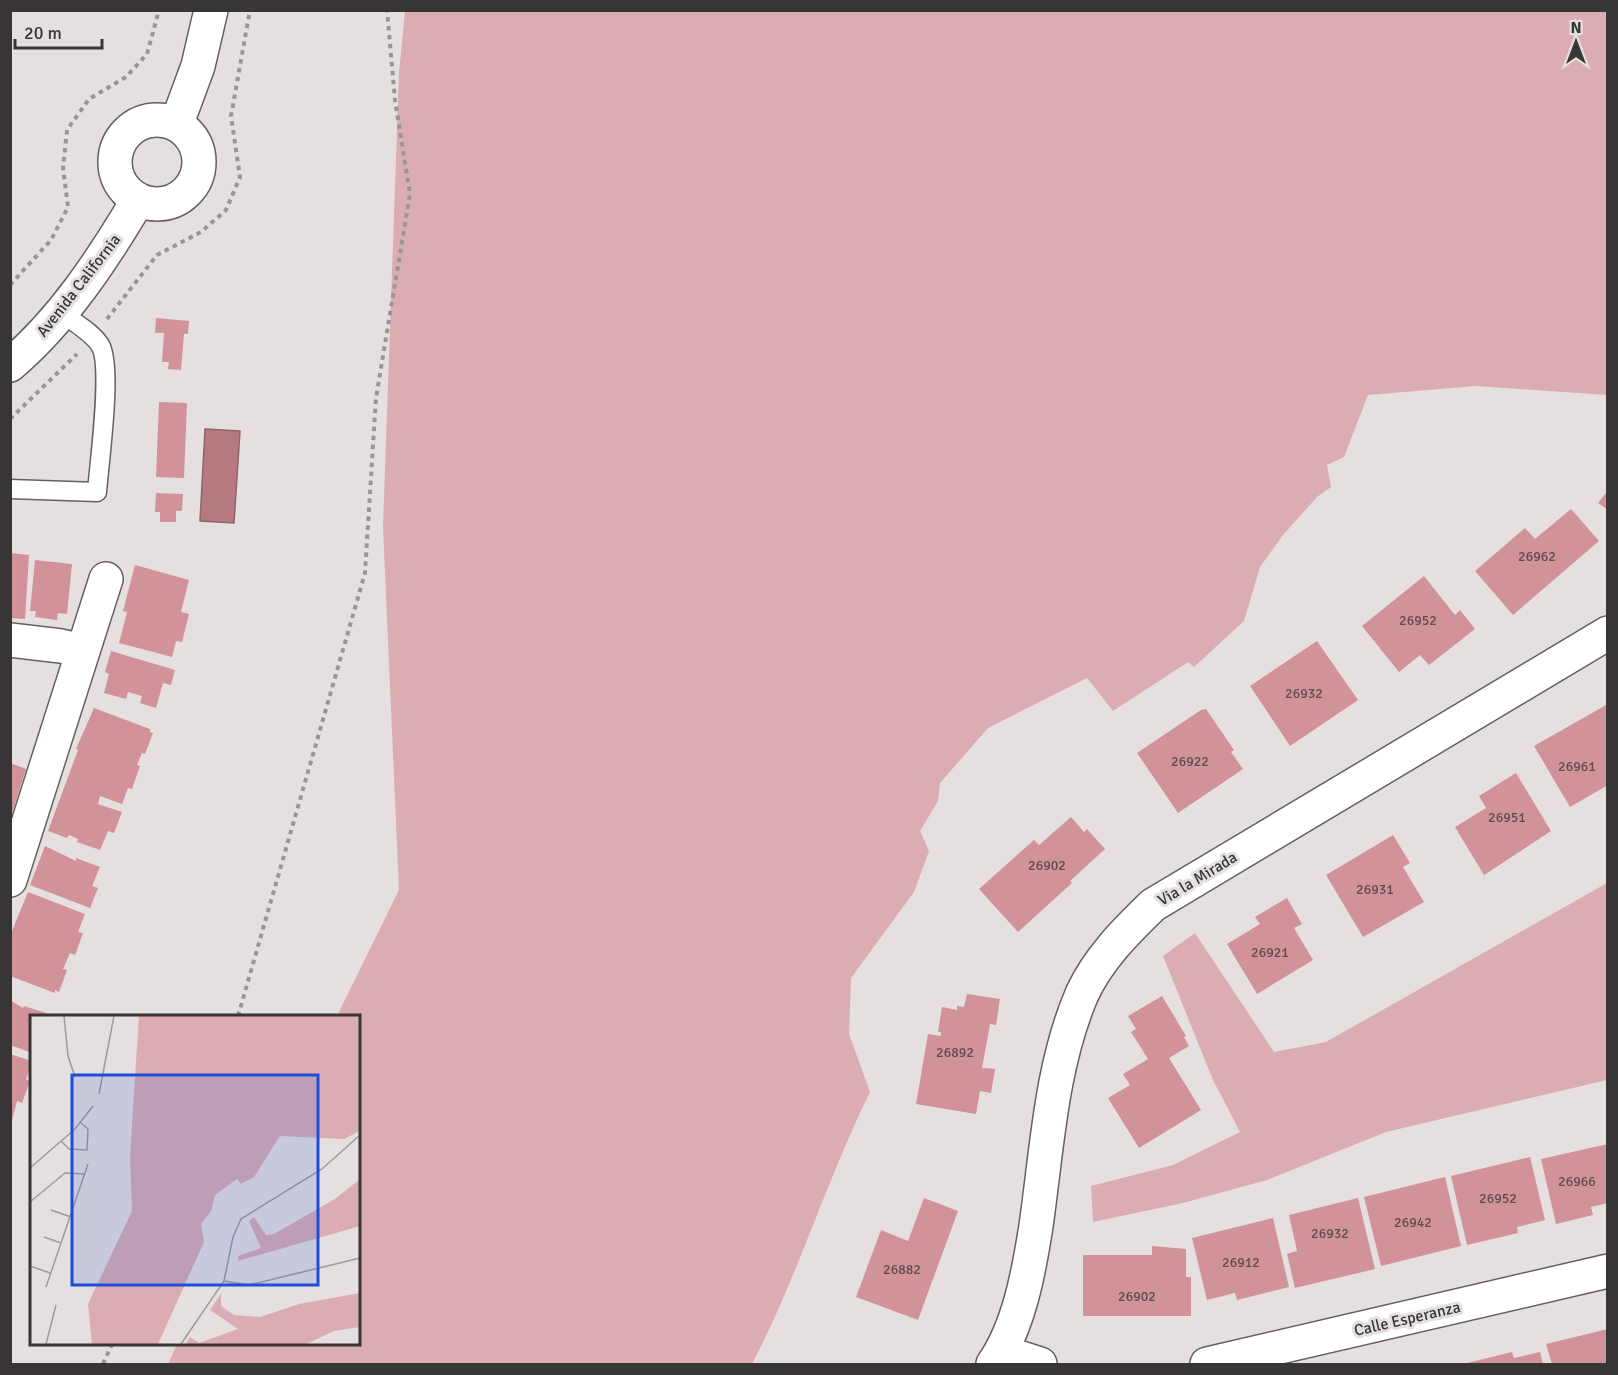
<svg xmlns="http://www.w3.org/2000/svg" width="1618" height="1375" font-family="Signika,sans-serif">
  <rect width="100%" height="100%" fill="#e6dfdf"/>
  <path fill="#dbacb1" d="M405,11H1607V395L1476,386L1368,395L1344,457L1327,465L1331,487L1317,497L1283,535L1260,567L1244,621L1194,667L1188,662L1113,711L1087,678L988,728L940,783L938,801L920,831L929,851L914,892L851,978L849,1034L870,1092C826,1181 798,1276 752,1364H168L177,1344H358V1016H337L399,890L383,527L399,73Z
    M1607,883V1080L1386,1132L1267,1180L1183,1203L1093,1222L1091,1186L1173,1165L1240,1132L1213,1080L1163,956L1195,933L1274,1052L1326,1042Z"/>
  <path fill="#b67980" stroke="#90656a" stroke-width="1.5" d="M205,429L240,431L234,523L200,521Z"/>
  <path fill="#d19299" d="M156,318L189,321L188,334H184L181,370L168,369L169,362H162L164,333H155Z
    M159,402L187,403L184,478L156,477Z
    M1608,490V510L1598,503Z
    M156,493L183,494L182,511H176V522H160V512H155Z
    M1571,509L1599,541L1513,615L1475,571L1525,528L1535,539Z
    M10,553L29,555L25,619L10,618Z
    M35,560L72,564L67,614L58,613L57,620L35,617L36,611H30Z
    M135,565L189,580L181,612L189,614L182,642L176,641L172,657L119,643L127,612L123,611Z
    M1424,576L1455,615L1460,610L1475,629L1429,665L1420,655L1399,672L1362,626Z
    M1317,641L1358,700L1290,746L1250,686Z
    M111,651L175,670L171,685L163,683L156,708L140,703L142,696L128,692L126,699L104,693L109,674L105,672Z
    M1606,705L1608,785L1570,807L1534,746Z
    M94,708L150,729V732L153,733L145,754L142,753L137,765L140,766L132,789L128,788L122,804L100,796L98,804L122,812L114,833L108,831L100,850L77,842L78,839L69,835L67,838L48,831L78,750L76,749Z
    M1206,709L1234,750L1231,752L1243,769L1178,813L1137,753L1201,710Z
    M10,763L26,769L11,816H10Z
    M1516,773L1551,831L1484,875L1455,827L1486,808L1479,796Z
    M1071,817L1084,832L1087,829L1105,849L1070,881L1072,883L1018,932L979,889L1034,840L1039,845Z
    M1393,835L1410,863L1403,867L1424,902L1363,937L1326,875Z
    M45,846L76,861V858L100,867L92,886L98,888L90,908L30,885Z
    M28,892L85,914L78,932L83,933L75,955L70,953L63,969L67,970L59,992L55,990V993L10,976V936Z
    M1287,898L1302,924L1294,928L1313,960L1257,994L1227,944L1260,924L1255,917Z
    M967,994L1000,999L996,1025L990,1024L982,1068L995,1069L991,1093L980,1091L976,1114L916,1104L928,1034L941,1036V1032H938L942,1007L957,1010V1006L964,1007Z
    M1162,996L1186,1036L1184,1037L1189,1046L1169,1058L1201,1110L1139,1148L1108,1098L1130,1085L1123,1074L1148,1059L1131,1032L1136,1029L1128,1016Z
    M10,1000L23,1008L24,1006L49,1014L48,1016H32V1053L10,1045Z
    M10,1054L32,1061L26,1080L30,1081L22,1103L17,1101L11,1124Z
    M1608,1144V1203L1591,1207L1593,1215L1556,1224L1541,1159Z
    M1530,1157L1545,1220L1517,1227L1518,1233L1467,1245L1451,1176Z
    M1445,1177L1461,1246L1381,1266L1364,1197Z
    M924,1198L958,1211L918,1320L856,1297L881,1230L908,1241Z
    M1358,1198L1375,1269L1295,1288L1287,1254L1297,1251L1289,1215Z
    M1273,1218L1289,1287L1237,1300L1235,1293L1207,1300L1192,1238Z
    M1152,1246L1186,1249V1277H1191V1316H1083V1255H1152Z
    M1608,1329V1364H1552L1546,1344Z
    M1512,1352L1514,1358L1540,1352L1543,1364H1463Z"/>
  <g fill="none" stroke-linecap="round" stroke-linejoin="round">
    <g stroke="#666060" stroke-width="21">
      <path id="lane" d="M10,489L97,492C99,464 113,365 100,345C92,332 73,322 61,312"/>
    </g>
    <g stroke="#666060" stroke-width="36">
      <path id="street" d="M10,640L61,646L83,651
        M10,880L106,579
        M1002,1352L1040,1364
        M993,1364C1019,1327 1029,1271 1036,1226C1047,1149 1051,1066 1082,994C1098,959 1126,931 1153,905L1608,633
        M1207,1364L1608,1271"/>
    </g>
    <g stroke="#666060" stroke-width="36">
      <path id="secondary" d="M115 162a42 42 0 1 1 84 0a42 42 0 1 1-84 0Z
        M177,123L198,66L211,10
        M10,365C63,320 103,259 138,200"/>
    </g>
    <path stroke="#9a9595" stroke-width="4" stroke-dasharray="4.5 4.5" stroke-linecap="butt" d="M10,285L51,240L68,207L63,168L67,130L89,99L126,77L147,54L159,10
      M107,319L157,255L201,232L226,210L240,177L231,116L250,10
      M10,419L77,354
      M238,1016L365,573L376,398L410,194L395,100L387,10
      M103,1364L112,1344"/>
    <use href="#lane" stroke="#fff" stroke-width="18"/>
    <use href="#street" stroke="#fff" stroke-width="33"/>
    <use href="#secondary" stroke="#fff" stroke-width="33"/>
  </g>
  <g text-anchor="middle" stroke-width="6" stroke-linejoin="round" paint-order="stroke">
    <g font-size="14" fill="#5e4c4e">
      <text x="1537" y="561">26962</text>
      <text x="1418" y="625">26952</text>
      <text x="1304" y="698">26932</text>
      <text x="1190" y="766">26922</text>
      <text x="1577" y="771">26961</text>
      <text x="1507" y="822">26951</text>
      <text x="1047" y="870">26902</text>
      <text x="1375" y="894">26931</text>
      <text x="1270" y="957">26921</text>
      <text x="955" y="1057">26892</text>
      <text x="1577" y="1186">26966</text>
      <text x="1498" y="1203">26952</text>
      <text x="1413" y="1227">26942</text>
      <text x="1330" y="1238">26932</text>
      <text x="1241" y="1267">26912</text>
      <text x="902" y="1274">26882</text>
      <text x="1137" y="1301">26902</text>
    </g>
    <g font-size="16" fill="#373535" stroke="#e6dfdf">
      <text transform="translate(78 285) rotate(-52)" y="6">Avenida California</text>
      <text transform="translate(1197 878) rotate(-31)" y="6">Via la Mirada</text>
      <text transform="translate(1407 1318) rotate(-13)" y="6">Calle Esperanza</text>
    </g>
  </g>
  <g transform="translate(30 1015)">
    <rect width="330" height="330" fill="#e6dfdf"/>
    <path d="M109,1H330V116L314,124L250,121L224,162L211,169L207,164L185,180L181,196L171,209L174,227L128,329H62L58,289L102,196L100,141ZM330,164V211L208,246V241L231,233L219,206L224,202L236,220L244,219L305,184ZM330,278V312L304,316L276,329H156L160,322L169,328L208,314L180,295L191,279V291L204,300L230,302L269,289Z" fill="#dbacb1"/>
    <path fill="none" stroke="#a09b9b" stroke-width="1.5" d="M34,1L38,41L45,62M69,79L84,1M31,126L39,134L57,135L58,114L51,108M0,153L45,114L63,91M0,187L35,158L54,159M21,195L41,202M14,222L31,228M0,251L20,258M194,266L219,270L330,243M16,272L58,149M16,329L26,290M151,329L194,266L203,222L211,204L292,154L330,120"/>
    <path fill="#1d4ed8" fill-opacity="0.15" stroke="#1d4ed8" stroke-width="3" d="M42,60H288V270H42Z"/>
    <rect width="330" height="330" fill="none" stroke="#373535" stroke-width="3"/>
  </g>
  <rect width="1618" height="1375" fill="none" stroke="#373535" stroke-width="24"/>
  <g transform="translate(1576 42)" stroke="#e6dfdf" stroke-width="4.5" paint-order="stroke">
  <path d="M0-4.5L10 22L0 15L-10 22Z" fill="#373535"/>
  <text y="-9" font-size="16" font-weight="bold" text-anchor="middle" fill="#373535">N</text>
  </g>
  <path d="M15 39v9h87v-9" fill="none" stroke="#373535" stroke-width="3"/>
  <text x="24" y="39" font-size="18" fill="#373535" stroke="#e6dfdf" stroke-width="4.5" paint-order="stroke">20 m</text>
</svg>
